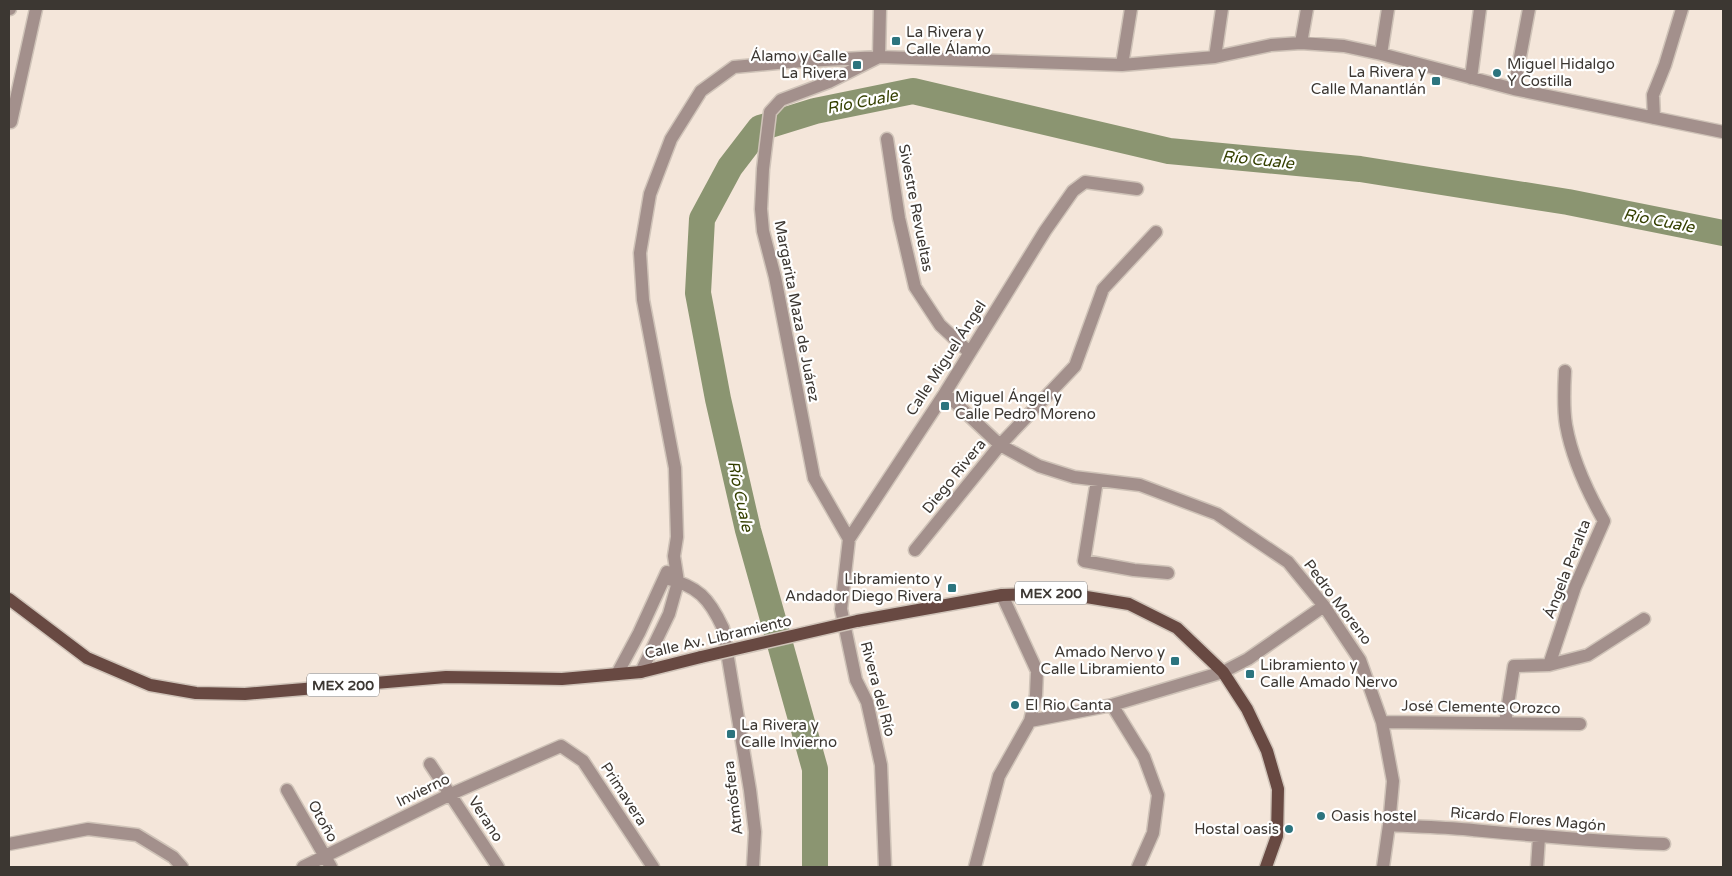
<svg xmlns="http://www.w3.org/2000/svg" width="1732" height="876" font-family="'Varela Round',sans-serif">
  <rect width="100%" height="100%" fill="#f4e6da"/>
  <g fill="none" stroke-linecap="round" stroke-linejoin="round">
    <path stroke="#8b9571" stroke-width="26" d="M815,867V769L748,530L718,399L698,293L702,219L730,167L760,128L815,111L913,91L1169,151L1360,169L1568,202L1723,233"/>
    <g stroke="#cfc3b8" stroke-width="15">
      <path id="minor" d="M9,9H10
        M1301,43L1307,9
        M1381,54L1388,9
        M1215,57L1222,9
        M1122,65L1131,9
        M1471,78L1480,9
        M1514,89L1529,9
        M1654,118L1653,95L1665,65L1682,9
        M11,122L36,9
        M887,139L899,218L915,287L940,325L969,352
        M945,393L1000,445L1039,466L1074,477L1140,485L1217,514L1288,562L1324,606L1360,660L1382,722L1393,781L1389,825L1383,867
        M1097,480L1084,561L1134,570L1168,573
        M849,539L814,478L775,277L763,231L761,209L763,169L770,112L781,100L829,82L879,57L880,9
        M915,550L1000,445L1075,366L1103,289L1156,232
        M665,578C698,586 709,598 723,628L750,790L755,832L753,867
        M1549,665L1575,587L1604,521C1587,491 1572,459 1566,425C1563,407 1564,389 1565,371
        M641,672L669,614L678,582L674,556L677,537L675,468L643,300L640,253L650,194L671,139L701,91L734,67L788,62L879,57L1122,65L1215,57L1271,45L1301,43L1344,46L1381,54L1514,89L1723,132
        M617,674L639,633L667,572
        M1112,705L1144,757L1158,795L1153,833L1138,867
        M1030,721L1112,705L1223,672L1248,659L1324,606
        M1382,722L1580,724
        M1505,723L1514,666L1549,665L1588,655L1644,619
        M430,764L498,867
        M287,790L331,867
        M1389,825C1417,827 1445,827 1473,830C1537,836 1600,842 1664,844
        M9,844L88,829L137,835L173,857L182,867
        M303,867L451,794L561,746L583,761L653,867
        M885,867L881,765L867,702L856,680L841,609L849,539L945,393L1045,231L1073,191L1085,182L1137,189
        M975,867L999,776L1030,721L1036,695L1037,671L1002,595
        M1537,867L1539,837"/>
    </g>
    <g stroke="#cfc3b8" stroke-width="15">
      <path id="major" d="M9,599L87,658L150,685L196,693L245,694L446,677L562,679L641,672L701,657
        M857,621L1002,595L1062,593L1129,604L1177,628L1223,672L1247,709L1267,751L1278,789L1277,836L1266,867"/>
    </g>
    <use href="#minor" stroke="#a3908c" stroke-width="12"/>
    <use href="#major" stroke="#684942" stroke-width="12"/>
    <g stroke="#cfc3b8" stroke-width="15" stroke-linecap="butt">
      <path id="major-bridge" d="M701,657L857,621"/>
    </g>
    <use href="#major-bridge" stroke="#684942" stroke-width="12"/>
  </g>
  <g fill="#2c747e" stroke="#fff" stroke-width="2">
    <rect x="891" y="36" width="10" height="10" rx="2.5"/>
    <rect x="852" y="60" width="10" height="10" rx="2.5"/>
    <circle cx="1497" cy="73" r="5"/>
    <rect x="1431" y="76" width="10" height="10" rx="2.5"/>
    <rect x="940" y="401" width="10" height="10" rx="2.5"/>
    <rect x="947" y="583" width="10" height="10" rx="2.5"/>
    <rect x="1170" y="656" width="10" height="10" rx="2.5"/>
    <rect x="1245" y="669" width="10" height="10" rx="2.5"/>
    <circle cx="1015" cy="705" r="5"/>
    <rect x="726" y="729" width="10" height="10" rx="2.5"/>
    <circle cx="1321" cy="816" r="5"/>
    <circle cx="1289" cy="829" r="5"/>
  </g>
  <g text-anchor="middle" stroke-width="4.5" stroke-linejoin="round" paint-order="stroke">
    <g fill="#fff" stroke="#767370" stroke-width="1">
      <rect x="1015" y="581.5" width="72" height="23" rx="4"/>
      <rect x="307" y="673.5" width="72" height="23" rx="4"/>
    </g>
    <g font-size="14" font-weight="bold" fill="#3c3732">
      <text x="1051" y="598">MEX 200</text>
      <text x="343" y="690">MEX 200</text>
    </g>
    <g font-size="15" fill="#3c3732" stroke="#fff" text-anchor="start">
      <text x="906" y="37">La Rivera y<tspan x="906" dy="17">Calle Álamo</tspan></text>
      <text x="847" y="61" text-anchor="end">Álamo y Calle<tspan x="847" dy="17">La Rivera</tspan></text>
      <text x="1507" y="69">Miguel Hidalgo<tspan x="1507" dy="17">Y Costilla</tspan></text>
      <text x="1426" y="77" text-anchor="end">La Rivera y<tspan x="1426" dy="17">Calle Manantlán</tspan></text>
      <text x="955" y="402">Miguel Ángel y<tspan x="955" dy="17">Calle Pedro Moreno</tspan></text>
      <text x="942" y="584" text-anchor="end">Libramiento y<tspan x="942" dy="17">Andador Diego Rivera</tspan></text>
      <text x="1165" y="657" text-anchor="end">Amado Nervo y<tspan x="1165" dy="17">Calle Libramiento</tspan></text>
      <text x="1260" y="670">Libramiento y<tspan x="1260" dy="17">Calle Amado Nervo</tspan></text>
      <text x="1025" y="710">El Rio Canta</text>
      <text x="741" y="730">La Rivera y<tspan x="741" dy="17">Calle Invierno</tspan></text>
      <text x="1331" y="821">Oasis hostel</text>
      <text x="1279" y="834" text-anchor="end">Hostal oasis</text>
    </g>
    <g font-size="15" fill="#3c3732" stroke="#fff">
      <text transform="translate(916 208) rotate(79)" y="5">Sivestre Revueltas</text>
      <text transform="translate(797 311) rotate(79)" y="5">Margarita Maza de Juárez</text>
      <text transform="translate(946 358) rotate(-57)" y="5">Calle Miguel Ángel</text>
      <text transform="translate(954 476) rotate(-51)" y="5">Diego Rivera</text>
      <text transform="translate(1567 569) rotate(-69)" y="5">Ángela Peralta</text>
      <text transform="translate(1338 602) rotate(53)" y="5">Pedro Moreno</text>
      <text transform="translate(718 637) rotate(-13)" y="5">Calle Av. Libramiento</text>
      <text transform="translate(878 689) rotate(75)" y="5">Rivera del Río</text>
      <text transform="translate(1481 707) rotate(1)" y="5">José Clemente Orozco</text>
      <text transform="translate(423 790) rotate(-26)" y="5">Invierno</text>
      <text transform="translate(624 794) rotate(57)" y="5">Primavera</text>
      <text transform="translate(733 798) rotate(-97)" y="5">Atmósfera</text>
      <text transform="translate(486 819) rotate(57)" y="5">Verano</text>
      <text transform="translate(1528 819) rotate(5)" y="5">Ricardo Flores Magón</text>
      <text transform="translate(323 821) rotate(61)" y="5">Otoño</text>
    </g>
    <g font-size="16" font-style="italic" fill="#354001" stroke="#fff">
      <text transform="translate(862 101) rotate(-11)" y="6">Río Cuale</text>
      <text transform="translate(1258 159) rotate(6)" y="6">Río Cuale</text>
      <text transform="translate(1659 220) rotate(11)" y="6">Río Cuale</text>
      <text transform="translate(741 496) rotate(78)" y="6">Río Cuale</text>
    </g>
  </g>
  <rect width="1732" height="876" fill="none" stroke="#3c3732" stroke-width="20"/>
</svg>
